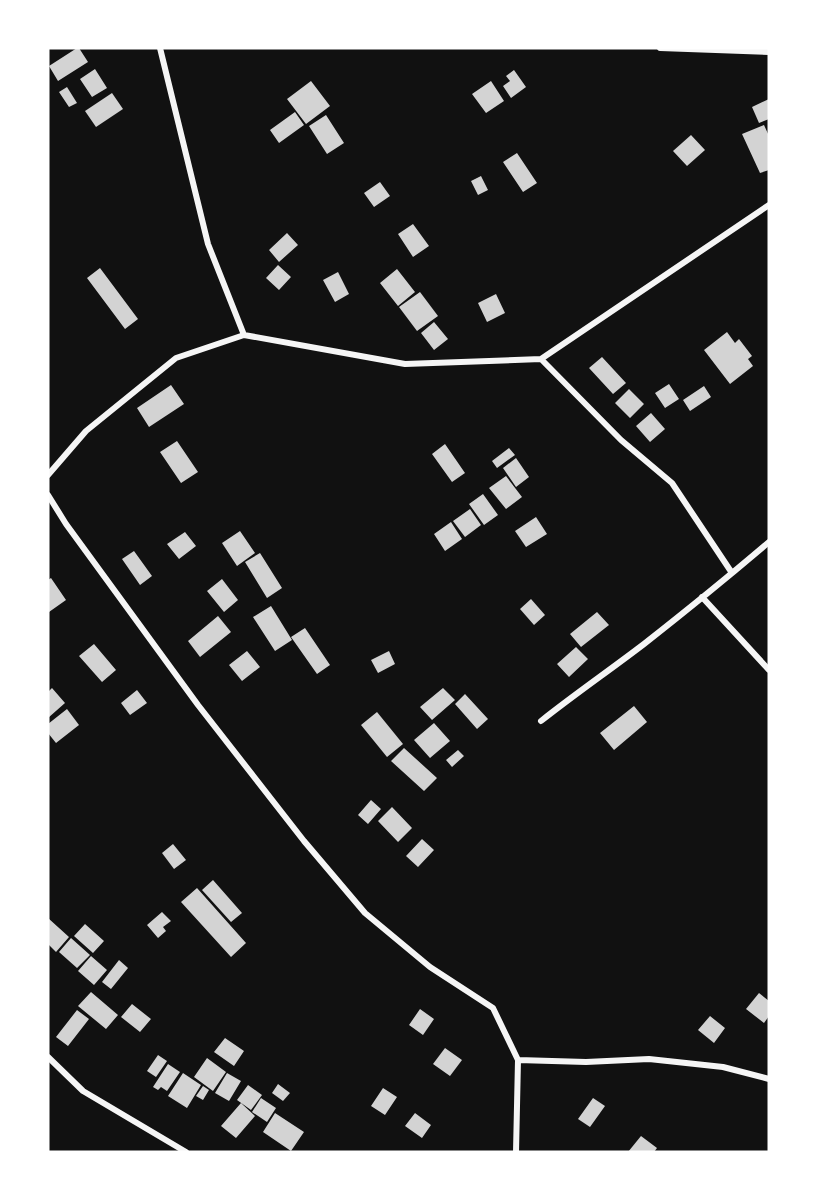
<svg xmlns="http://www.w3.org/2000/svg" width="817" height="1200" font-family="'Open Sans',sans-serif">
  <rect width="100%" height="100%" fill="#111"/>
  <path fill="#d3d3d3" d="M77,48H79L88,62L58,81L49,66Z
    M95,69L107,88L92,97L80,79Z
    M514,70L526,87L511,98L503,86L510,81L506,76Z
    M311,81L330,106L306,124L287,99Z
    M491,81L504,101L486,113L472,94Z
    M67,87L77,103L69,107L59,92Z
    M112,93L123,109L96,127L85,111Z
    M769,99V119L759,123L752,107Z
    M295,112L304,125L279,143L270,130Z
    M326,115L344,143L327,154L309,126Z
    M764,125L769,136V170L760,173L742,134Z
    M691,135L705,150L687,166L673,151Z
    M517,153L537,183L523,192L503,162Z
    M481,176L488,190L478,195L471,181Z
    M380,182L390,196L374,207L364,193Z
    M413,224L429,246L413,257L398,234Z
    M287,233L298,245L279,262L269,250Z
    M278,265L291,277L279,290L266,278Z
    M100,268L138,319L125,329L87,278Z
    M397,269L415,292L398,306L380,283Z
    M338,272L349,294L335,302L323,280Z
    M420,292L438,316L417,331L399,307Z
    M496,294L505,313L487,322L478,303Z
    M434,322L448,339L434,350L421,333Z
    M727,332L735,343L739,339L752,356L748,359L753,366L730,384L704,350Z
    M602,357L626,383L613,394L589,368Z
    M669,384L679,399L665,408L655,393Z
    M171,385L184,404L149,427L137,408Z
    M704,386L711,397L690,411L683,400Z
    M629,389L644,404L630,418L615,403Z
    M651,413L665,429L650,442L636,426Z
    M177,441L198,472L181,483L160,452Z
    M445,444L465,473L452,482L432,454Z
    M509,448L515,455L497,468L492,461Z
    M516,458L529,477L516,487L503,468Z
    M506,476L522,497L506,509L489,488Z
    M483,494L498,515L484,525L469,504Z
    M470,509L481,525L465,537L453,521Z
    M536,517L547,534L526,547L515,531Z
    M451,522L462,539L445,551L434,534Z
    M240,531L255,553L237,566L222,543Z
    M185,532L196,546L179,559L167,544Z
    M134,551L152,576L140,585L122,559Z
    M260,553L282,588L267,598L245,562Z
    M51,578L66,600L49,612L48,610V580Z
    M222,579L238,600L224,612L207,591Z
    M531,599L545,615L534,625L520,609Z
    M271,606L292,640L275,651L253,617Z
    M597,612L609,625L581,647L570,634Z
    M218,616L231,632L200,657L188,641Z
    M305,628L330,665L317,674L291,637Z
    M94,644L116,670L102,682L79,656Z
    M576,647L588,659L569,677L557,664Z
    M247,651L260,667L242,681L229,665Z
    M389,651L395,664L378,673L371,660Z
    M52,688L65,703L48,718V692Z
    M443,688L455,700L432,720L420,707Z
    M137,690L147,703L130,715L121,703Z
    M465,694L488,719L477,729L455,704Z
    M634,706L647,722L614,750L600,733Z
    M67,709L79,725L56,743L48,733V724Z
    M377,712L403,744L387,757L361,725Z
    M434,723L450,741L430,758L414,740Z
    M404,748L437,778L424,791L391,761Z
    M458,750L464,756L452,767L446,760Z
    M371,800L381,809L368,824L358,815Z
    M392,807L412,828L398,842L378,821Z
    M422,839L434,850L418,867L406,856Z
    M173,844L186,860L174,869L162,853Z
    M213,880L242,913L231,922L202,890Z
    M197,888L246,943L231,957L181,902Z
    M162,912L171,921L163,927L166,931L158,938L147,925Z
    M48,918L69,937L56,952L48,944Z
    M85,924L104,941L93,953L74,936Z
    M71,938L90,955L77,968L59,952Z
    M91,956L107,970L94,985L78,971Z
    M119,960L128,968L111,989L102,982Z
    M91,992L118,1015L106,1029L78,1006Z
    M759,993L769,1001V1016L764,1023L746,1009Z
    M132,1004L151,1019L140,1032L121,1017Z
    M420,1009L434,1019L423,1035L409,1025Z
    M77,1010L89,1019L68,1046L56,1037Z
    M710,1016L725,1028L714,1043L698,1030Z
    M225,1038L244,1051L234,1066L214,1052Z
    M445,1048L462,1060L450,1076L433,1064Z
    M158,1055L167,1061L156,1077L147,1071Z
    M207,1058L226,1072L213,1091L194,1077Z
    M168,1064L180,1072L167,1091L161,1087L158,1090L153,1087Z
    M183,1073L201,1085L187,1108L168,1096Z
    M227,1073L241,1081L229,1101L215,1093Z
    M278,1084L290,1093L283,1101L272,1093Z
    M248,1085L262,1095L251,1110L237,1100Z
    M203,1086L209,1090L203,1100L196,1096Z
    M383,1088L397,1097L385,1115L371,1106Z
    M261,1098L276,1108L267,1122L252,1112Z
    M593,1098L605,1106L590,1127L578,1119Z
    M241,1103L255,1116L236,1138L221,1126Z
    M275,1113L304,1132L291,1151L263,1132Z
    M415,1113L431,1125L422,1138L405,1126Z
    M641,1136L657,1148L654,1152H628Z"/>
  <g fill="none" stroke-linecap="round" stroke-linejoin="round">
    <path stroke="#f5f5f5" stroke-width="6" d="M160,48L208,244L244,335
      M660,48L769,52
      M541,359L769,205
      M48,475L86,431L176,358L244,335L405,364L541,359L621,440L672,483L732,573
      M48,495L66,524L198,705L304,841L365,913L430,967L493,1008L518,1060L516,1152
      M702,597L769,670
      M541,721C575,694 610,670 644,644C686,611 728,577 769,542
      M48,1057L83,1091L186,1152
      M518,1060L586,1062L649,1059L723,1067L769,1079"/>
  </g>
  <rect width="817" height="1200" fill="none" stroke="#ffffff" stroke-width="99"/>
</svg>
